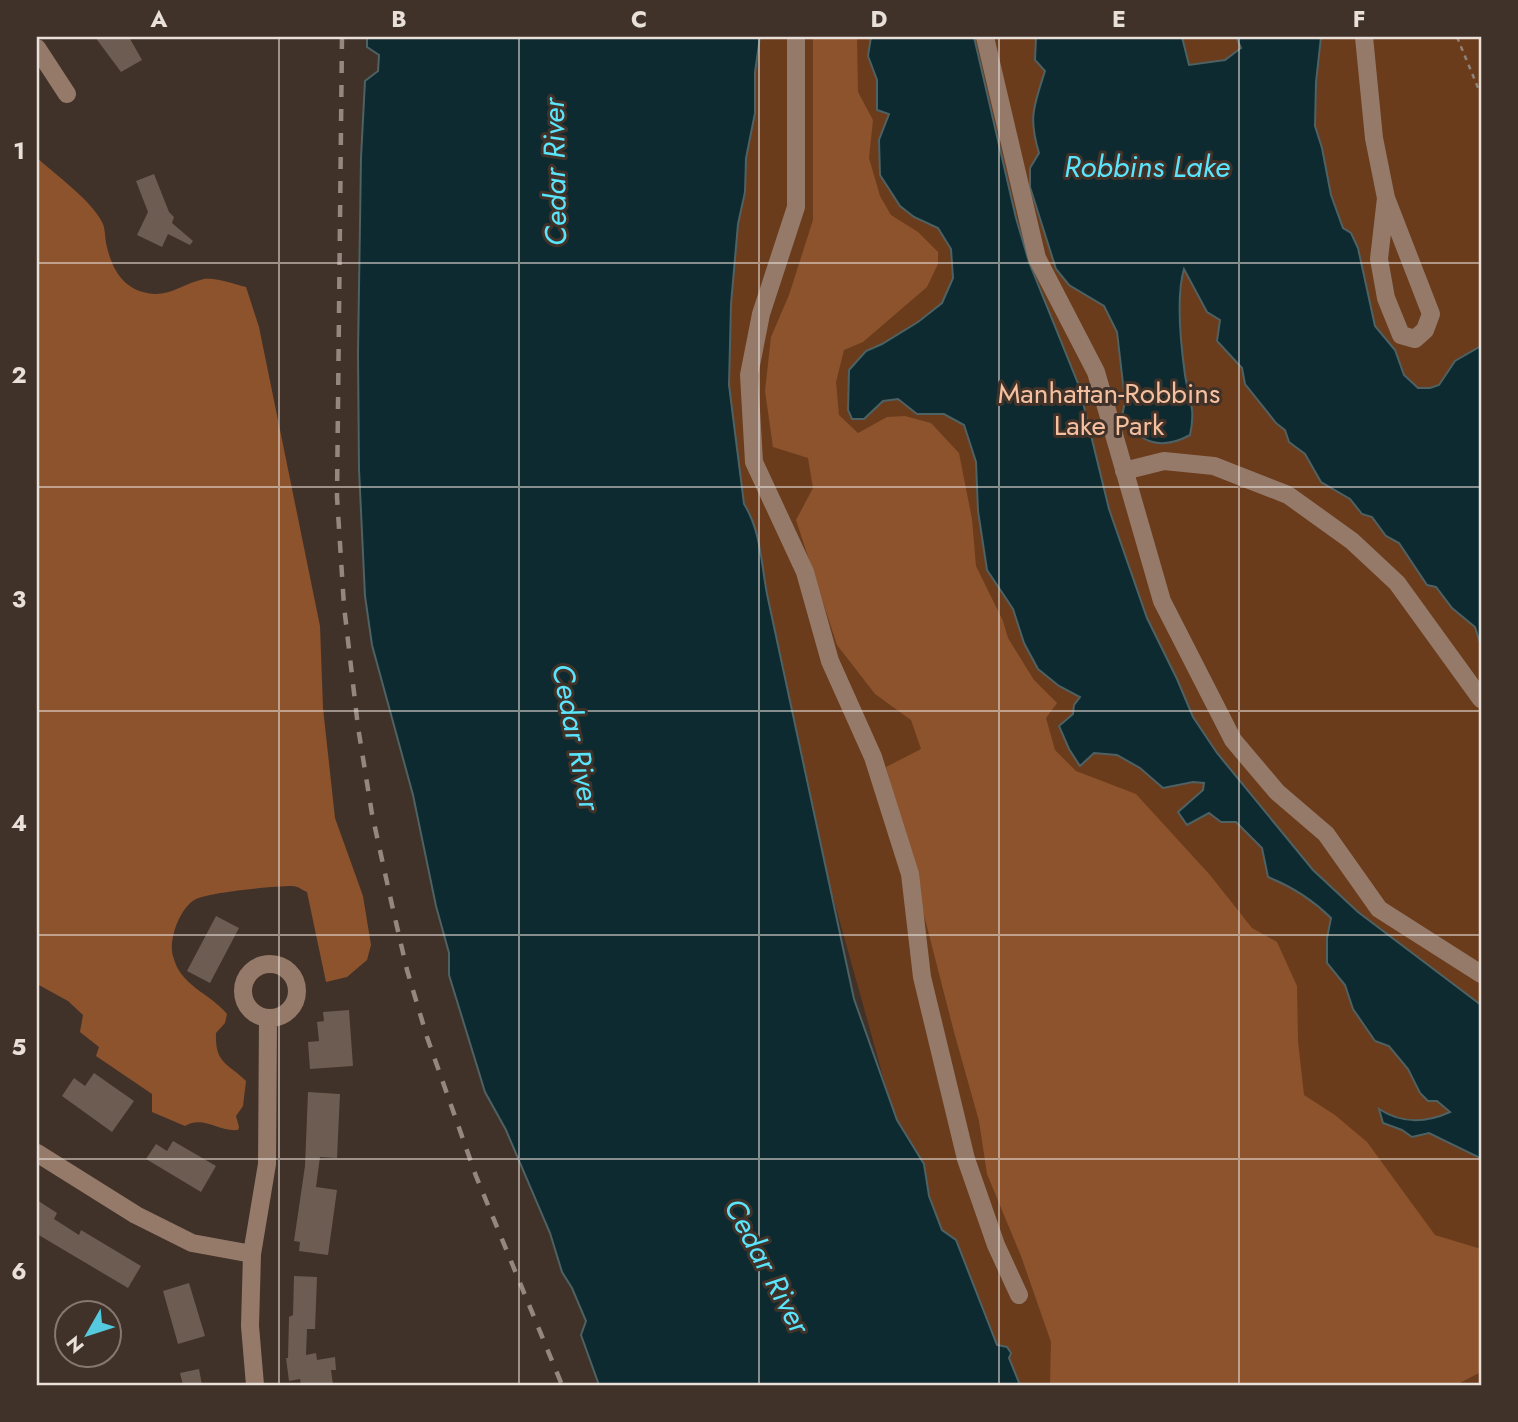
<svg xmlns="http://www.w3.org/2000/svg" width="1518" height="1422" font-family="Jost,sans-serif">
  <rect width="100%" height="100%" fill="#413229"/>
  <path fill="#6a3c1c" d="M760,37H1481V1385H1020L1009,1358L997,1345L956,1240L942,1230L929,1196L924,1164L897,1120L886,1087L819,847L810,792L760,559L759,540L744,504L729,385L731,304L738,224L745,192L746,158L755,113V72Z"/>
  <path fill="#8c532d" d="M813,37H857L858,92L873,120L869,158L880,196L891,215L918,232L938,252V264L927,287L863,342L844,350L836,382L839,415L858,433L887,417L905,416L931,423L959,453L972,519L976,566L1003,621L1008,638L1034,680L1057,703L1046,718L1055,750L1076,771L1136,794L1210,875L1252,928L1277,942L1297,986L1298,1041L1304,1095L1335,1115L1367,1142L1435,1235L1481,1249V1372L1456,1385H1050L1051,1342L1021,1256L987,1174L979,1121L954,1032L886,767L921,749L911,720L875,694L837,645L796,520L813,488L808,458L773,447L765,391L771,337L789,295L813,220Z
    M37,158C55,174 92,201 102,222C105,227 105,236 106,243C111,266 121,288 147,293C168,298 184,283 204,279C216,277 234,284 246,287L259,327L320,626L323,708L335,818L363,896L371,945L367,960L347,977L326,982L307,892C302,890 298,886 292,886C274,886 211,892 196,899C180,907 168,940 173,956C180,986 210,993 227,1014L225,1023L216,1033C215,1064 227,1062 246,1081L243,1106L236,1116L239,1127L238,1130C219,1132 203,1115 185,1126L152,1112V1094L96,1056L99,1047L80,1032L83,1015L68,1001L37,984Z"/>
  <path fill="#0c2a30" stroke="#4e6163" stroke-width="2" d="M367,37H760L755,72V113L746,158L745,192L738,224L731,304L729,385L744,504C761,531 761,563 767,594L854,999L897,1120L924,1164L929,1196L942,1230L956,1240L997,1345L1007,1347L1011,1353L1009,1358L1020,1385H599L581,1335L586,1321L572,1288L562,1272L550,1233L506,1130L485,1092L449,975V953L436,906L413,795L372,645L365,596L359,469L358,353L361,158L365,81L378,71L379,55L367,47Z
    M871,37H974L1016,218L1029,262L1079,386L1109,509L1147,618L1177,679L1193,717L1217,753L1313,870L1358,912L1481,1005L1480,1158L1429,1133L1412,1137L1402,1130L1383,1123L1379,1109C1402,1124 1426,1123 1450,1112L1437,1101H1428L1420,1093L1408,1069L1389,1046L1375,1041L1353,1009L1345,985L1327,963V938L1331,918C1312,899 1293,887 1268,877L1262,848L1236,822H1221L1209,813L1187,825L1178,812L1203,790L1204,783L1193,782L1163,788L1140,768L1117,755L1094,753L1080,766L1069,749L1059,726L1073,714L1074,705L1080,697L1059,686L1038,669L1024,643L1013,609L987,570L978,511L976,462L964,425L944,414H917L898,399L883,401L864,419H852L848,410L849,370L866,351L882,344L918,322L942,303L953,278L951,249L938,228L914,217L900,206L880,175L879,140L889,114L877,110V80L868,56Z
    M1036,37H1182L1189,65L1225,60L1241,48L1236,37H1321L1316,82L1315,126L1322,148L1331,195L1343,228L1351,233L1358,248L1375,326L1395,350L1404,375L1418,388H1430L1439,385L1455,361L1481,346V646L1475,627L1452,608L1436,587L1427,585L1399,543L1386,536L1372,517L1362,514L1350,499L1321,482L1305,454L1289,442L1285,430L1276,423L1245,384L1242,368L1217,341L1220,320L1207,312L1184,269C1176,296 1181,346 1185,375C1189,400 1196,408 1190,435C1161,451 1140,443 1122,417L1125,401L1117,332L1104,306L1069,285L1056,269L1030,187V168L1039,153C1028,117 1034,106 1045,71L1035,60Z"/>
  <path fill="#6c5c52" d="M95,37H129L142,60L121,72Z
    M154,174L169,212L174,217L172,223L193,241L190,245L168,234L162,247L137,235L148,212L136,181Z
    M216,916L239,928L210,983L187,971Z
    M349,1010L353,1066L310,1069L308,1042L319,1041L317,1022L324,1021L323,1012Z
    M94,1073L134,1101L112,1132L62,1096L74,1078L85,1086Z
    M308,1092L340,1094L337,1158L320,1157L316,1187L337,1190L328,1255L299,1251L300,1242L294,1241L305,1166Z
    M173,1141L216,1166L201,1192L146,1159L156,1144L167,1151Z
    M37,1200L57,1213L54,1219L79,1235L81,1230L141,1266L128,1288L37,1234Z
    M294,1276L317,1277L315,1329H307L306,1355L316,1353L317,1360L335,1357L336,1370H331L333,1385H301L300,1379L289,1381L286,1358H288L289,1317L293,1315Z
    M189,1283L205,1336L178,1344L163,1291Z
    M199,1369L202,1385H183L180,1373Z"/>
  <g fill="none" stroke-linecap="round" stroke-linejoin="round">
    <path stroke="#8e827a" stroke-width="2.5" stroke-dasharray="5 5" stroke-linecap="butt" d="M1457,37L1481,95"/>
    <path stroke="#957a6a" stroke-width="18" d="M796,37V207L761,314L749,375L754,462L805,572L830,661L873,757L910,874L922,977L966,1159L996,1245L1019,1295
      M985,37L1037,258L1096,372L1162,601L1233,740L1277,792L1326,834L1379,909L1481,974
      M1364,37L1374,138L1386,198L1431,314L1425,330L1415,339L1401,335L1386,298L1379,259L1386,198
      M37,48L67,94
      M1124,471L1164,461L1214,466L1288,495L1352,541L1397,583L1481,699
      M243 991a27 27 0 1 1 54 0a27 27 0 1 1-54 0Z
      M37,1153L136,1215L192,1243L252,1254
      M255,1385L250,1326L252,1254L267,1164L268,1018"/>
    <path stroke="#93877f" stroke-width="4.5" stroke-dasharray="12 12" stroke-linecap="butt" d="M342,37L337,497L344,606L358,727L372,814L392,905L407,970L427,1037L476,1176L562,1385"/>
  </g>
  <path fill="none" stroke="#e9e0da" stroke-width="2" stroke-opacity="0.55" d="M279,37V1385M519,37V1385M759,37V1385M999,37V1385M1239,37V1385M37,263H1481M37,487H1481M37,711H1481M37,935H1481M37,1159H1481"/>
  <g text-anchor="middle" stroke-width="6" stroke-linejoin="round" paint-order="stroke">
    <g font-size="28" fill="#f4c0a0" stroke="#413229">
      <text x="1109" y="403">Manhattan-Robbins<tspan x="1109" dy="32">Lake Park</tspan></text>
    </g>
    <g font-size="30" font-style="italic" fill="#5ae5fd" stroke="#413229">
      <text x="1147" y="177">Robbins Lake</text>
      <text transform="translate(555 172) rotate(-91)" y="10">Cedar River</text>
      <text transform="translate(576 737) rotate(79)" y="10">Cedar River</text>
      <text transform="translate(767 1266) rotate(62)" y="10">Cedar River</text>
    </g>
  </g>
  <rect width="1518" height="1422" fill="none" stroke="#413229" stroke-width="77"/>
  <g transform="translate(88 1334) rotate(231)"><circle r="33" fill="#413229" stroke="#847870" stroke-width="2"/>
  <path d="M0-5L12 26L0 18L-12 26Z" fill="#55cade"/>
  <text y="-10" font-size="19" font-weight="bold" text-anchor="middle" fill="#e9e0da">N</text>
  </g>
  <rect x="38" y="38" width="1442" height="1346" fill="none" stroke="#e9e0da" stroke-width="2.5"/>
  <g font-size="23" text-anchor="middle" font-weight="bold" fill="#e9e0da">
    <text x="159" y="27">A</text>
    <text x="399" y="27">B</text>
    <text x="639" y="27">C</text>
    <text x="879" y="27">D</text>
    <text x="1119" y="27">E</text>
    <text x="1359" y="27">F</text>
    <text x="19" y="159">1</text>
    <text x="19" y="383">2</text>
    <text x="19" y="607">3</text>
    <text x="19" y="831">4</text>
    <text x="19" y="1055">5</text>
    <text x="19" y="1279">6</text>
  </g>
</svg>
